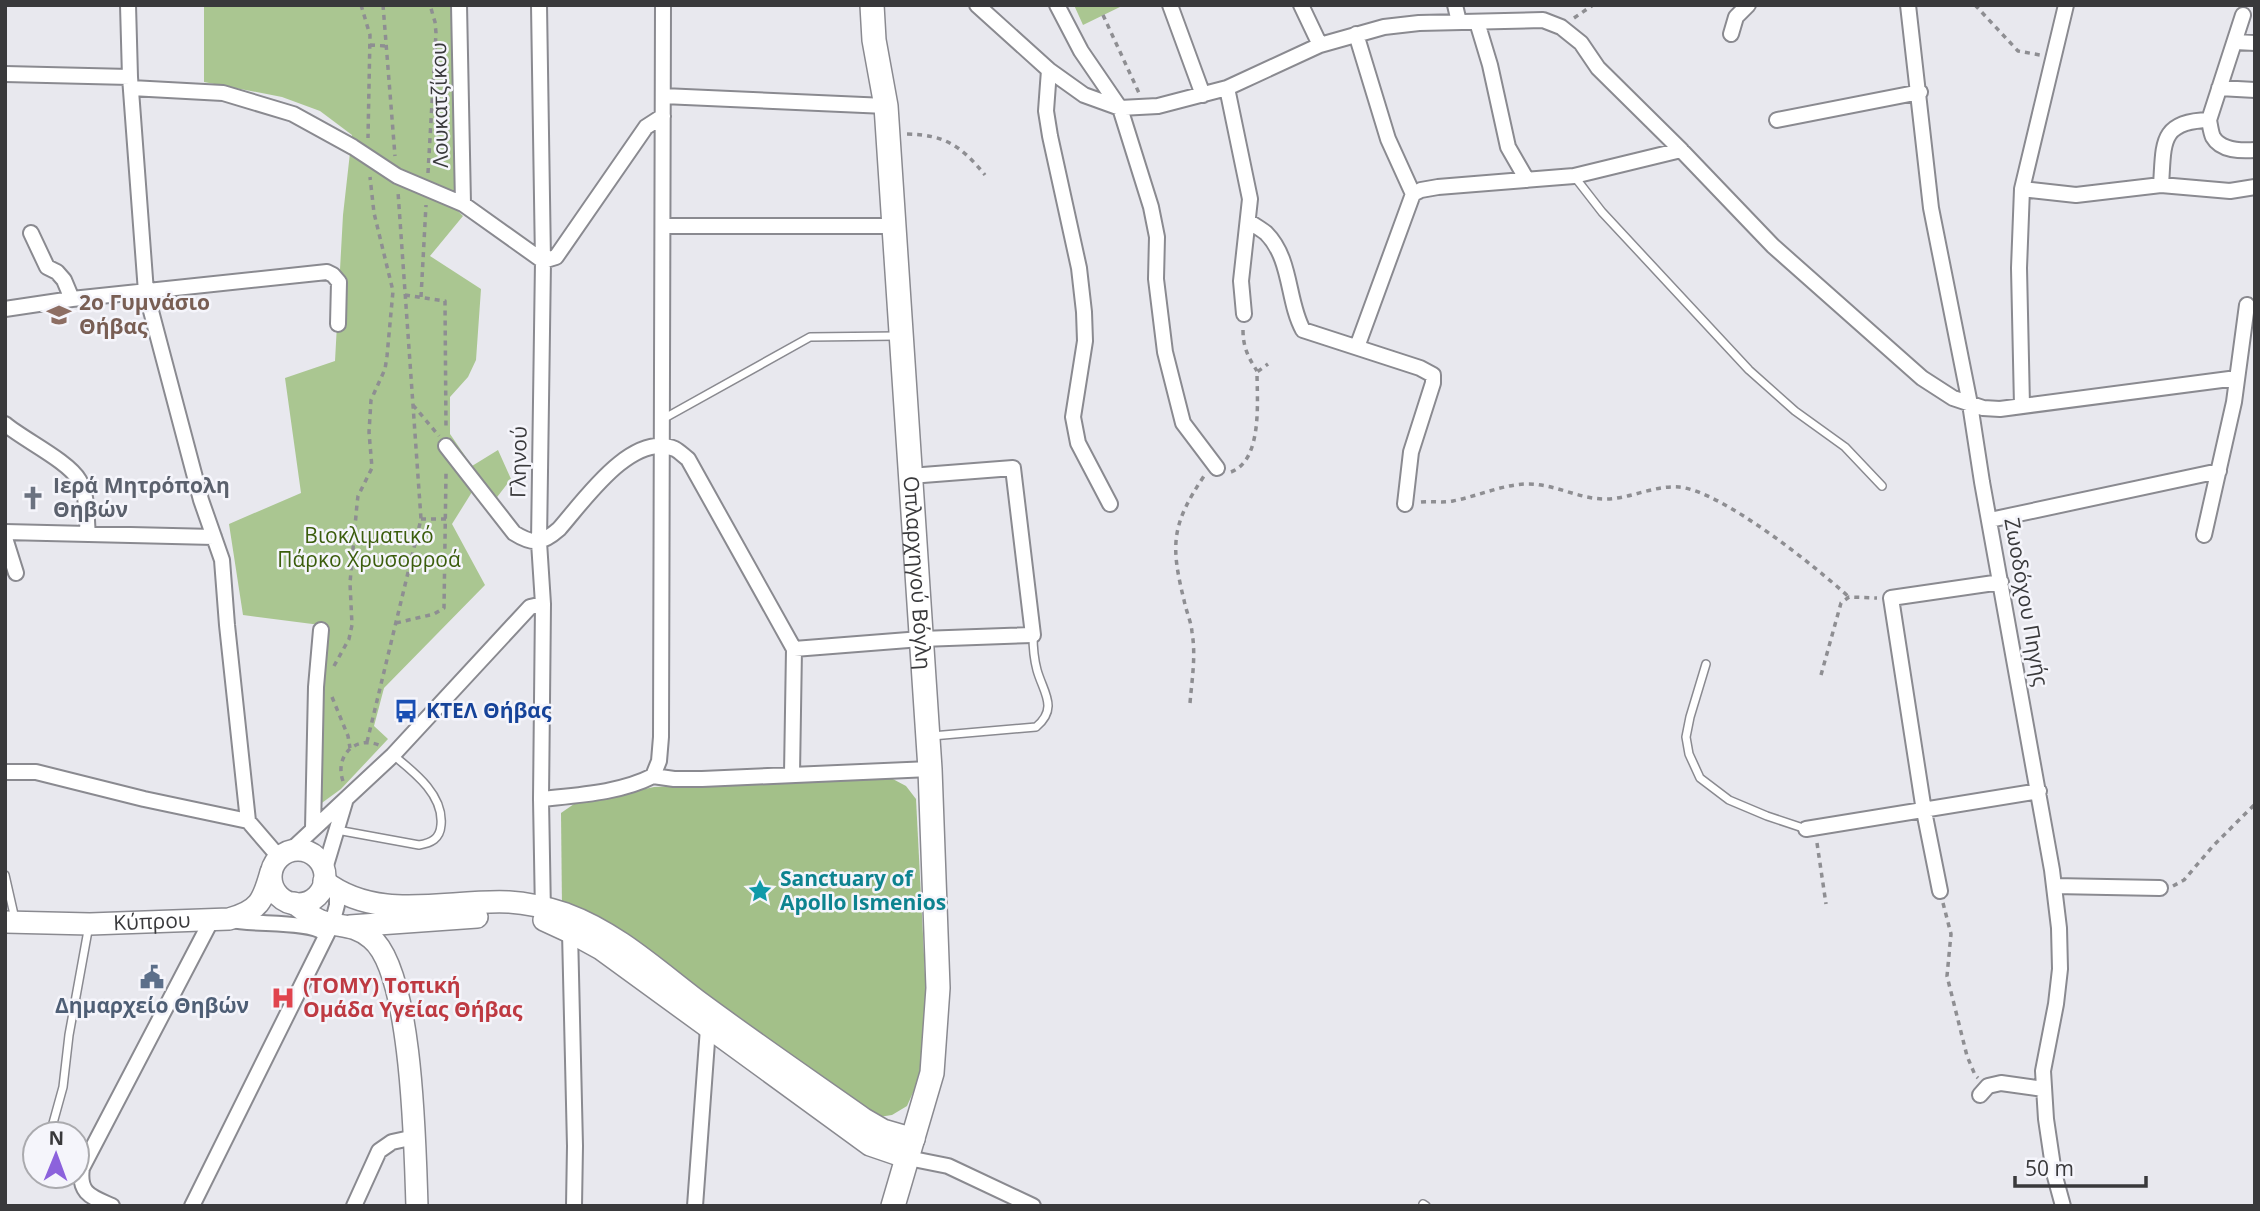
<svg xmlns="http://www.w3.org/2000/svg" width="2260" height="1211" font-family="'Open Sans',sans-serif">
  <rect width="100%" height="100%" fill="#e8e8ee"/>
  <path fill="#aac691" d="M204,5H452L457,210L463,216L430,256L481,289L476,360L468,377L450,397V434L472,466L498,450L511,479L491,505L477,484L452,524L485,585L384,688L374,726L388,739L341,789L319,805L323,658L328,626L243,615L229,524L301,493L285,378L335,361L343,215L352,135L320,111L282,97L204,82Z
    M1074,5H1122V6L1083,25Z"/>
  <path fill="#a3c089" d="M889,777L906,786L916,799L927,1014L919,1079L907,1106L892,1115L879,1117L562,908L561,813L574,804L654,787Z"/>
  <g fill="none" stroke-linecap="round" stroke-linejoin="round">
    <g stroke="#8a8a90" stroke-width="10">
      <path id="lane" d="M1574,176L1602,212L1749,370L1795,411L1845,447L1882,486
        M663,419L810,337L897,336
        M1706,664L1690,717L1686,737L1689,754L1700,778L1729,800L1767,816L1806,829
        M932,736L1036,727C1059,708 1043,692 1037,670C1034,659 1033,647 1033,635
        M337,830L419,845C431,843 440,839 441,825C444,795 414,772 393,755
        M5,875L15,919
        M50,1134L63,1087L69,1035L89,925
        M1423,1204L1426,1206"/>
    </g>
    <g stroke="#8a8a90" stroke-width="18">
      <path id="street" d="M128,5L130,77L146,292L201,500L222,560L227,625L248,821L279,857
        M459,5L463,204
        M539,5L543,261L539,542L543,604L541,799L543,914
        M977,5L1049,70L1084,95L1120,108L1158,106L1227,88L1320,45L1384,27L1419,23L1543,20L1561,27L1581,43L1598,68L1681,150L1773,246L1922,378L1953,398L1983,408L2000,409L2237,378
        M1057,5L1081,51L1120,108L1151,207L1157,237L1156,279L1165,352L1183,423L1217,468
        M1170,5L1203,95
        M1301,5L1320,45
        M1455,5L1459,22
        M1908,5L1931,208L1970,404L1982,482L2052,870L2059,928L2060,969L2056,1004L2043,1071L2046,1119L2054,1173L2063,1206
        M1477,22L1490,65L1508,147L1527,180
        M1356,34L1388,139L1413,194
        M1731,34L1736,17L1748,5
        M2235,42L2255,43
        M1049,70L1046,111L1050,136L1079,268L1084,312L1085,341L1073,417L1078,443L1110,504
        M5,74L130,77
        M131,88L223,93L293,114L353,147L397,176L463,204L543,261
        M1227,88L1250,199L1241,281L1244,314
        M2219,88L2255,90
        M663,96L886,106
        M1777,120L1920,92
        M2209,120C2210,125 2211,133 2213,137C2221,151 2241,151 2255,150
        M2161,185C2164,144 2159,121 2209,120L2243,15
        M2022,189L2076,195L2161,185L2230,191L2255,187
        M1248,221C1254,225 1261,229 1266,233C1292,259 1287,301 1303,330L1420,368L1433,375V383L1411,452L1405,504
        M663,226H894
        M31,233L47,267L57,272L64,280L72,299
        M543,261L556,257L646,127L663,116
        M5,309L72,299L327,272L333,275L339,282L338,324
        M1357,347L1413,194L1421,190L1438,187L1574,176L1681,150
        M2022,406L2019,268L2022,189L2066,5
        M5,424C24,440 68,461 79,480C88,495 86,517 88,534
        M446,446L514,533C533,545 542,544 559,529C583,502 632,430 675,449C679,451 684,456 688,459L794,649L792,774
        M1990,520L2219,471
        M5,532L214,537
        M2204,535L2234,402L2247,305
        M5,538L16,573
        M794,649L921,639L1033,635L1013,468L910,476
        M5,772H36L144,799L248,821
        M653,776L674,779H702L930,769
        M541,799C578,795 620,793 653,776L659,761L661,737L663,5
        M313,829L316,687L321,630
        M1806,829L2039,791
        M290,851L393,755L530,607L543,604
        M324,872L345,802
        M2054,886L2160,888
        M1940,891L1924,811L1891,598L2001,582
        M231,920C253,925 311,921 324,933
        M570,932L575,1146L574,1206
        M1980,1095L1988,1086L2001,1083L2044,1089
        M908,1158L948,1166L1033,1206
        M112,1206C92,1197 78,1194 82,1168L211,921
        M192,1206L332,924L337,905V891
        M354,1206L379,1151L392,1142L415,1137
        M695,1206L708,1028"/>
    </g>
    <g stroke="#8a8a90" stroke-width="24">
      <g id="secondary">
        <circle cx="298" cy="877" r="27"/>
        <path d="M324,881C378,923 447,899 509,902C529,903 548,908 566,914C618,933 660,973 703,1005C756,1044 810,1081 864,1119L883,1130L914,1139"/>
        <path d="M294,903C303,910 311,917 321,921C341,928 352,923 371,938C413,972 415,1151 417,1206"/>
        <path d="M544,920L570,932L601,949L870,1145L908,1158"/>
        <path id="s1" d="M5,922L90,924L229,919C259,911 263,901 271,872"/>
        <path d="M350,926L477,917"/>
      </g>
    </g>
    <g stroke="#8a8a90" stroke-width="26">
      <g id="primary">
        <path id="s2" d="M872,5L874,40L886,106L930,769L938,988L932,1073L893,1206"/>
      </g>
    </g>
    <path stroke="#8e8e92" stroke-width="3.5" stroke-dasharray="5 5" stroke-linecap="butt" d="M361,5L370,35L368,138
      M383,5L395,156
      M1975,5L2018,51L2040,55
      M1103,15L1139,93
      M1574,18L1593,5
      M370,45L386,46
      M907,134C946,135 961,146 985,175
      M428,173L436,33L435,22L430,5
      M405,295L445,301L446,430
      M421,297L426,205
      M1243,330C1243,347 1248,357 1257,371
      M413,405L439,436
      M1231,472C1263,460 1257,400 1257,372L1268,364
      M1421,502C1432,501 1443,503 1453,501C1478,496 1501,485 1526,484C1553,483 1578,499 1605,499C1630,499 1654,485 1679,487C1722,491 1816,567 1849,597
      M421,519H446
      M396,623L434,614L444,608L446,473
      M334,666L349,639L352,625L350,583L357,504L358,496L372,468L369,432L371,400L385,369L387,356L393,291L374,213L370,177
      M1821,675L1841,603L1849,597L1877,598
      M332,697L348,736L350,748
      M1190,703C1192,679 1196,656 1192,632C1191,621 1186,611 1184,600C1170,544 1172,524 1204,476
      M367,742L421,519L398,192
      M343,781C334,756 356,734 381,746
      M1817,843L1826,904
      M2173,886L2184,880L2213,846L2255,804
      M1943,903L1951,934L1947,976L1967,1056L1975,1075L1978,1078"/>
    <use href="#lane" stroke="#fff" stroke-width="7"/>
    <use href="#street" stroke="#fff" stroke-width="14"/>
    <use href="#secondary" stroke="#fff" stroke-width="21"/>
    <use href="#primary" stroke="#fff" stroke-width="23"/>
  </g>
  <defs>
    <g id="school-bare" transform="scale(1.89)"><path d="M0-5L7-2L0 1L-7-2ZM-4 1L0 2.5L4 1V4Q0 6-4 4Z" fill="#8d6e63" stroke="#f5f5fb" stroke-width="2.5" paint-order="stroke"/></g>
    <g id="church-bare" transform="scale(1.89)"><path d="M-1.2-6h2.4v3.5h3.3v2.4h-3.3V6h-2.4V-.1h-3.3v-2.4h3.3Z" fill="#6b7280" stroke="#f5f5fb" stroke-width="2.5" paint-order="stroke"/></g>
    <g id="bus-bare" transform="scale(1.89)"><path d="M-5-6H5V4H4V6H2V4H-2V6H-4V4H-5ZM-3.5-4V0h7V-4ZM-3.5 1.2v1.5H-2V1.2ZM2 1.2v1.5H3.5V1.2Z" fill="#1a4fb4" stroke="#f5f5fb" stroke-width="2.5" paint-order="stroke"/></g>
    <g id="sight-bare" transform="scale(1.89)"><path d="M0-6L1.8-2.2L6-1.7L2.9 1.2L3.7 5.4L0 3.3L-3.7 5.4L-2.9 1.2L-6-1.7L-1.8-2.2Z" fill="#0f9aa8" stroke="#f5f5fb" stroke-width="2.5" paint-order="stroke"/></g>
    <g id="civic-bare" transform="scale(1.89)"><path d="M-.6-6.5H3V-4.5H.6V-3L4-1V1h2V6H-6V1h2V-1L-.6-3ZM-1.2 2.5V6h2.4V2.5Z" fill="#5c6f8a" stroke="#f5f5fb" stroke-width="2.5" paint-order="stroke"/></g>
    <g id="hospital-bare" transform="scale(1.89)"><path d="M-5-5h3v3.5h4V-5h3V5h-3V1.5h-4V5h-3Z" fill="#e0444e" stroke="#f5f5fb" stroke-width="2.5" paint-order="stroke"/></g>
  </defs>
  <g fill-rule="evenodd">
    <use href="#school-bare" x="59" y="315"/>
    <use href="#church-bare" x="33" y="498"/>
    <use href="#bus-bare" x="406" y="711"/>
    <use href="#sight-bare" x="760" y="891"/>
    <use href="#civic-bare" x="152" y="977"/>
    <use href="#hospital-bare" x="283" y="998"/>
  </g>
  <g text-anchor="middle" stroke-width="5" stroke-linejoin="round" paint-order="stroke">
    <g font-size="21" fill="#39393b" stroke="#f5f5fb">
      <text transform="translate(440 105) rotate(-91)" y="7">Λουκατζίκου</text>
      <text transform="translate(519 462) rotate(-89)" y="7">Γληνού</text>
      <text dy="7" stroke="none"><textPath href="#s2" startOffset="570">Οπλαρχηγού Βόγλη</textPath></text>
      <text transform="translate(2026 602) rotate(80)" y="7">Ζωοδόχου Πηγής</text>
      <text dy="7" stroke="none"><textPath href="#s1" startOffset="147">Κύπρου</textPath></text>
    </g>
    <g font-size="21" font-weight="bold" fill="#785e54" stroke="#f5f5fb" text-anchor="start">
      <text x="79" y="310">2ο Γυμνάσιο<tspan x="79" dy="24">Θήβας</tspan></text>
    </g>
    <g font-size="21" font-weight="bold" fill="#5b616d" stroke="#f5f5fb" text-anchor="start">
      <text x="53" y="493">Ιερά Μητρόπολη<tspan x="53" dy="24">Θηβών</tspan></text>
    </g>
    <g font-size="21" fill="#3b5d0c" stroke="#f5f5fb">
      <text x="369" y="543">Βιοκλιματικό<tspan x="369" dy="24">Πάρκο Χρυσορροά</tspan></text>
    </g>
    <g font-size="21" font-weight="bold" fill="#164399" stroke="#f5f5fb" text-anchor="start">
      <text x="426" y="718">ΚΤΕΛ Θήβας</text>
    </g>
    <g font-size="21" font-weight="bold" fill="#0d838f" stroke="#f5f5fb" text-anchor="start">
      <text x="780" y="886">Sanctuary of<tspan x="780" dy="24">Apollo Ismenios</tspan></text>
    </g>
    <g font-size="21" font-weight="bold" fill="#be3a42" stroke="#f5f5fb" text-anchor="start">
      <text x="303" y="993">(ΤΟΜΥ) Τοπική<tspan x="303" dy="24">Ομάδα Υγείας Θήβας</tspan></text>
    </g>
    <g font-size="21" font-weight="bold" fill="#4e5e75" stroke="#f5f5fb">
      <text x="152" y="1013">Δημαρχείο Θηβών</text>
    </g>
  </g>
  <rect width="2260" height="1211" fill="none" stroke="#39393b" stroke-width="14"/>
  <g transform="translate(56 1155) rotate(1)"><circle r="33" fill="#f5f5fb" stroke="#aaaaae" stroke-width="2"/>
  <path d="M0-5L12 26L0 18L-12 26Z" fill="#8c62dc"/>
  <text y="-10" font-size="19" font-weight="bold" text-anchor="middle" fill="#39393b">N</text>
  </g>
  <path d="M2015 1176v10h131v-10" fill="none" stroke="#39393b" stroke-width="3.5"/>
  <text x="2025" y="1176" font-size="21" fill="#39393b" stroke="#f5f5fb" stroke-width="5" paint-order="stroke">50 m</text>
</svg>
